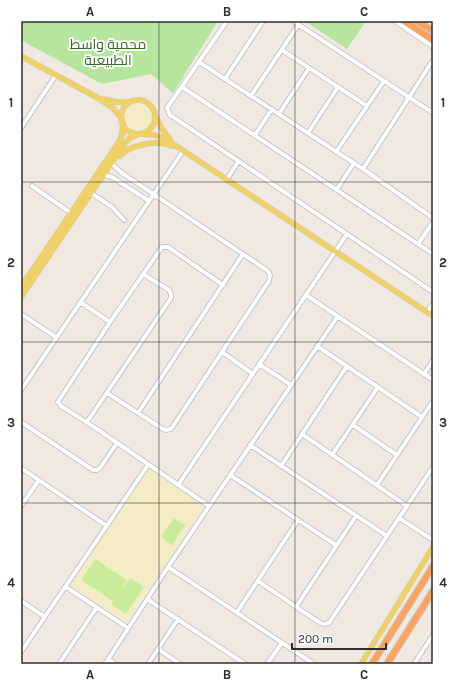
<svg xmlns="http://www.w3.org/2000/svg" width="454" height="685" font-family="Karla,Cairo,sans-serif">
  <rect width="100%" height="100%" fill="#efe9e1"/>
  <path fill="#b6e59e" d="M21,21H218L173,93L151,74L102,84L21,40Z
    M305,21H366L347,49Z"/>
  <path fill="#f3ecc5" d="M124 118a14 14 0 1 1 28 0a14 14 0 1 1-28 0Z
    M147,470H152L202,503L203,508L128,620L124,621L72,586V582Z"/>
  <path fill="#c9ec9a" d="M174,518L185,525L172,545L161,537Z
    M95,559L127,580L123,586L124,587L130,578L144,587L126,614L111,604L113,601L81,580Z"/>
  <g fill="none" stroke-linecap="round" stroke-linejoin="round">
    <g stroke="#b4b7c1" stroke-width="5.5">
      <path id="minor" d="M227,21L167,108L170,115L433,292
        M293,21L433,113
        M395,21L433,47
        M282,50L367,106
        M199,62L363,169L433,218
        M225,79L263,21
        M182,87L433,254
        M251,96L298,25
        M279,114L309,68
        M21,128L56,75
        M308,133L338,87
        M255,135L272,109
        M336,152L384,81
        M363,169L433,60
        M104,175L112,177L149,201
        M227,179L238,162
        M32,186L71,213
        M337,189L354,163
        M91,193L112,207L124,220
        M418,244L433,222
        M306,295L433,380
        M80,302L110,322
        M427,312L433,304
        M21,314L56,337
        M317,346L422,417
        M222,352L253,374
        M259,364L291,385
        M424,374L433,360
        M21,390L183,151
        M107,393L163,429L166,430L171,429L269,281L270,275L268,271L122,173L112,164
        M138,413L243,254
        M21,422L93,470H97L100,468L117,443
        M87,422L171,298V294L169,290L143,274
        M353,425L397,455
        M302,434L407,506
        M250,445L387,536
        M332,455L378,387
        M281,466L347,366
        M21,468L107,526
        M230,475L336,545
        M178,485L347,234
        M377,485L433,401
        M21,506L39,480
        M209,506L97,429L61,406L58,402L110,322L162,247H168L223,285
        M399,518L433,540
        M168,567L314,664
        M258,581L320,623L325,624L329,623L433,467
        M66,587L128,628
        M147,599L245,664
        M21,601L45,617
        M296,607L356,516
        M237,612L298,520
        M158,649L180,664
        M21,652L148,465
        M108,659L115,664
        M59,664L97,607
        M105,664L168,567L338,316
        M148,664L178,619
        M267,664L282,643
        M414,664L433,635"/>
    </g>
    <g stroke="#c9c9c9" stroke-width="6">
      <path id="major" d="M21,56L98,98L113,108L122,119
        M103,99L116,102H130
        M121 117a17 17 0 1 1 34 0a17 17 0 1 1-34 0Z
        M156,117L162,129L171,141
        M141,134L155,135L167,140L433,316
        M120,156C129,144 159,140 172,146
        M21,287L119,142L122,135L123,124
        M21,297L124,144L130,138L138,134
        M361,664L433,547"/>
    </g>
    <g stroke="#c9c9c9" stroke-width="8">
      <path id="highway" d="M404,21L433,40
        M417,21L433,31
        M372,664L433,566
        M387,664L433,591"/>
    </g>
    <use href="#minor" stroke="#fff" stroke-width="4"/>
    <use href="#major" stroke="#f2d163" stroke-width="5"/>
    <use href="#highway" stroke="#ffa35c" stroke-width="6"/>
  </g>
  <path fill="none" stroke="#2e2e2e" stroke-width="1" stroke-opacity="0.55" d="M159,21V664M295,21V664M21,182H433M21,342H433M21,503H433"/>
  <g text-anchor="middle" stroke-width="4" stroke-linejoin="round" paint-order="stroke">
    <g font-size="14" fill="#2c6e1b" stroke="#fff">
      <text x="108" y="49">محمية واسط<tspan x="108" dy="16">الطبيعية</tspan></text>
    </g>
  </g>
  <rect width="454" height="685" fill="none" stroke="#ffffff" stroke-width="44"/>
  <path d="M292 643v6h94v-6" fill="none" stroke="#2e2e2e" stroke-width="2"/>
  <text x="298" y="643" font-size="12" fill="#2e2e2e" stroke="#ffffff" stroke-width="3" paint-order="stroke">200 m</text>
  <rect x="22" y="22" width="410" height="641" fill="none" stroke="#2e2e2e" stroke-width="1.5"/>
  <g font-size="13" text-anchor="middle" font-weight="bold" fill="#2e2e2e">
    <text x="90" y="16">A</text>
    <text x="227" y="16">B</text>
    <text x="364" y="16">C</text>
    <text x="11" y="107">1</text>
    <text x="443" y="107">1</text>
    <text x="11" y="267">2</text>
    <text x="443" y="267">2</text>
    <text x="11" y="427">3</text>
    <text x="443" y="427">3</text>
    <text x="11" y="587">4</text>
    <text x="443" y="587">4</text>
    <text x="90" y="679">A</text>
    <text x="227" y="679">B</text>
    <text x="364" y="679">C</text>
  </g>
</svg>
